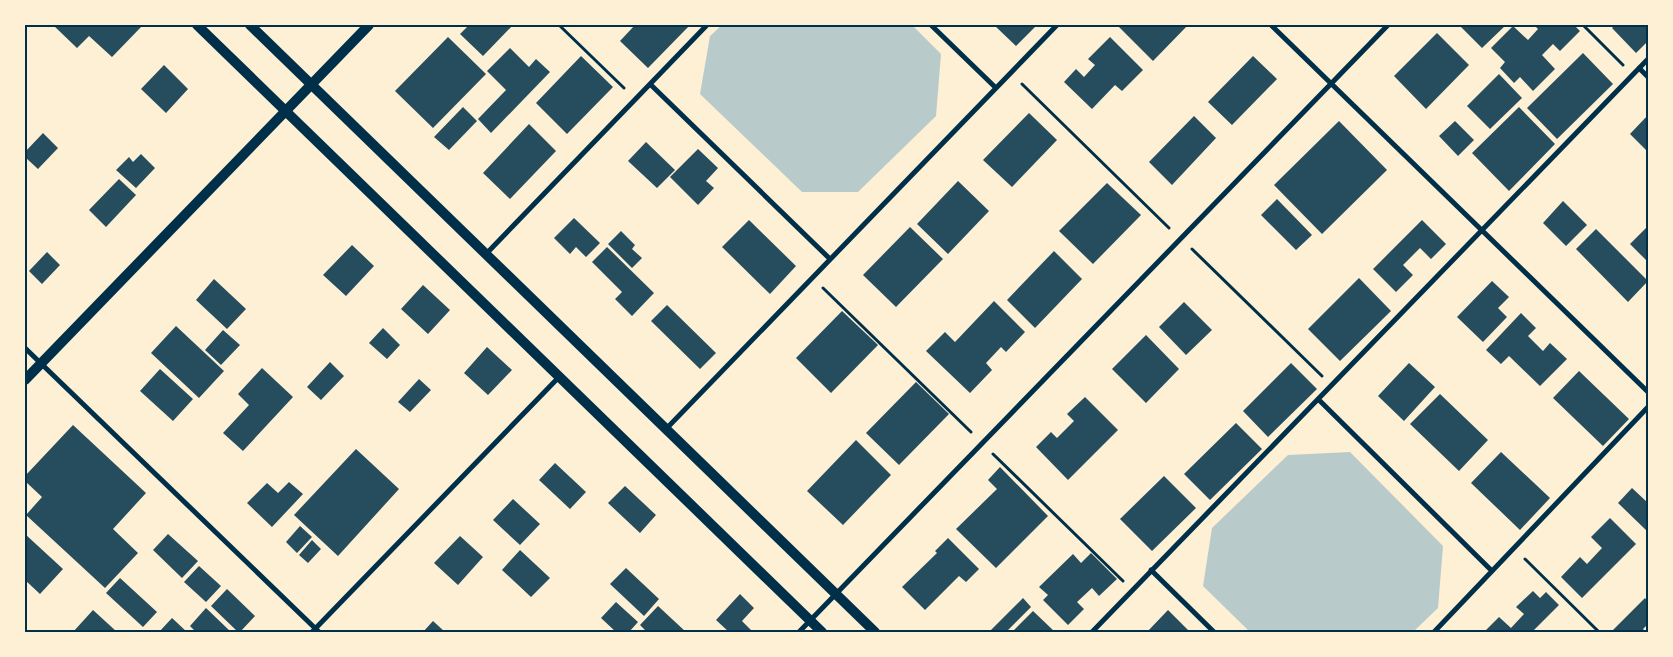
<svg xmlns="http://www.w3.org/2000/svg" width="1673" height="657" font-family="Arial,sans-serif">
  <rect width="100%" height="100%" fill="#fdf0d5"/>
  <path fill="#b9caca" d="M722,25H912L941,54L936,116L858,192H802L700,94L710,36Z
    M1350,452L1443,546L1438,608L1413,632H1250L1203,586L1212,528L1288,455Z"/>
  <path fill="#264d5e" d="M53,25H143L112,57L89,36L77,48Z
    M469,25H513L483,56L460,34Z
    M635,25H690L648,68L620,41Z
    M994,25H1037L1016,46Z
    M1121,25H1188L1153,61L1119,27Z
    M1459,25H1506L1482,48Z
    M1534,25H1574L1580,31L1560,51L1553,44L1542,55L1555,69L1533,91L1520,77L1514,83L1500,68L1505,62L1491,48L1513,26L1528,40L1538,29Z
    M1615,25H1648V41L1636,53L1612,28Z
    M1437,33L1469,65L1426,109L1394,76Z
    M448,37L486,74L433,128L395,91Z
    M1110,37L1143,70L1122,91L1115,85L1092,109L1064,82L1076,69L1084,77L1095,65L1088,59Z
    M510,48L529,67L536,59L550,72L491,133L478,119L506,90L487,71Z
    M1583,53L1613,84L1557,139L1527,108Z
    M581,56L613,87L567,134L536,103Z
    M1253,56L1277,79L1232,125L1208,102Z
    M164,65L188,89L166,113L141,89Z
    M1499,74L1522,98L1490,129L1467,106Z
    M463,107L477,121L449,150L434,137Z
    M1519,107L1555,144L1509,191L1472,153Z
    M1029,113L1057,140L1012,187L983,160Z
    M1648,115V152L1630,134Z
    M1194,116L1216,138L1172,185L1149,162Z
    M1339,121L1387,170L1322,234L1274,185Z
    M1455,121L1474,140L1458,156L1439,136Z
    M529,124L556,151L510,199L483,173Z
    M43,133L58,148L38,169L25,157V152Z
    M646,142L675,170L657,188L628,161Z
    M698,149L718,168L706,181L714,188L698,205L670,177Z
    M141,154L155,168L136,188L116,170L129,157L133,162Z
    M119,179L136,195L106,227L89,210Z
    M958,181L989,211L948,254L917,224Z
    M1107,183L1141,215L1093,264L1059,231Z
    M1277,199L1312,235L1296,250L1261,215Z
    M1563,201L1587,225L1566,246L1543,223Z
    M574,218L600,243L586,257L576,247L570,254L554,238Z
    M749,220L796,266L770,294L722,247Z
    M1422,220L1446,244L1431,259L1420,248L1403,265L1413,275L1396,292L1373,269Z
    M1648,226V262L1630,244Z
    M910,227L943,259L896,307L863,275Z
    M1596,229L1648,281L1628,302L1576,249Z
    M621,231L635,245L632,249L642,258L632,268L608,244Z
    M352,245L374,266L346,296L323,275Z
    M607,247L654,293L632,316L615,299L622,292L592,262Z
    M1054,251L1082,279L1035,328L1007,300Z
    M47,252L60,265L42,284L29,271Z
    M1359,278L1391,311L1340,361L1308,329Z
    M214,279L246,309L227,329L196,300Z
    M1492,281L1509,297L1498,308L1507,317L1483,342L1457,317Z
    M423,285L450,310L428,334L401,309Z
    M994,301L1025,332L1006,352L1001,347L986,363L992,370L970,393L926,351L945,332L955,342Z
    M1184,302L1212,330L1186,355L1159,327Z
    M667,305L716,353L700,369L651,321Z
    M842,311L878,345L831,393L796,358Z
    M1521,313L1536,328L1528,336L1543,351L1550,343L1567,359L1540,386L1509,356L1501,364L1486,350Z
    M176,326L224,371L199,398L151,353Z
    M383,328L400,345L387,359L369,343Z
    M223,330L240,345L221,365L205,350Z
    M1146,335L1179,369L1146,403L1112,369Z
    M487,347L512,370L488,395L464,373Z
    M330,362L344,376L321,400L307,387Z
    M1291,363L1317,389L1268,437L1243,411Z
    M1409,363L1435,387L1404,421L1378,396Z
    M262,368L293,397L243,451L223,433L249,405L238,394Z
    M160,369L193,399L173,421L140,391Z
    M1579,371L1629,419L1603,446L1553,398Z
    M419,379L431,390L410,412L398,402Z
    M916,382L949,414L899,465L866,433Z
    M1440,394L1488,440L1459,471L1410,424Z
    M1085,397L1118,430L1068,480L1036,447L1051,432L1057,438L1074,421L1067,414Z
    M1236,423L1262,449L1210,500L1184,474Z
    M73,425L146,493L113,529L138,553L105,588L26,515L42,497L25,481V476Z
    M856,440L891,475L843,525L807,491Z
    M356,449L399,489L338,556L294,515Z
    M1501,452L1550,498L1520,530L1471,483Z
    M555,463L586,492L570,509L539,480Z
    M1000,467L1048,516L996,568L956,529L997,489L988,480Z
    M1164,476L1196,508L1152,551L1120,519Z
    M289,482L303,494L272,527L247,503L267,483L278,493Z
    M625,486L656,515L640,533L608,503Z
    M1632,488L1648,503V532L1618,503Z
    M513,499L540,524L520,545L493,520Z
    M1610,518L1636,544L1582,598L1561,577L1580,557L1587,564L1602,548L1591,537Z
    M300,526L312,537L297,553L286,542Z
    M25,534L63,569L40,594L25,580Z
    M168,534L198,561L182,578L153,550Z
    M460,536L483,557L458,585L434,563Z
    M948,538L979,569L966,582L959,576L925,610L902,587L937,553L935,551Z
    M312,540L321,549L308,563L299,555Z
    M520,550L550,578L531,597L502,570Z
    M1091,553L1117,579L1099,596L1092,588L1077,602L1084,609L1068,625L1043,600L1048,595L1039,587L1073,554L1081,563Z
    M199,566L221,586L206,602L184,582Z
    M626,568L659,599L644,616L610,584Z
    M120,578L157,612L143,627L106,593Z
    M227,589L255,616L240,632H238L211,606Z
    M1533,591L1540,598L1546,592L1559,605L1532,632H1484L1499,617L1511,628L1524,614L1516,607Z
    M740,594L754,608L742,621L752,631L729,632L716,620Z
    M1023,598L1031,607L1006,632H989Z
    M1645,598L1648,602V624L1643,629L1646,632H1614L1613,630Z
    M616,602L638,622L629,632H616L601,618Z
    M658,606L686,632H647L640,625Z
    M206,608L231,632H196L190,626Z
    M93,610L117,632H73Z
    M1168,610L1190,632H1147Z
    M1033,611L1055,632H1012Z
    M172,618L187,632H159Z
    M433,621L445,632H423Z"/>
  <g fill="none" stroke-linecap="round" stroke-linejoin="round">
    <path stroke="#003049" stroke-width="3" d="M559,25L624,88
      M1583,25L1623,65
      M1022,84L1169,228
      M1192,249L1322,376
      M823,288L971,432
      M993,454L1123,581
      M1525,559L1599,632"/>
    <path stroke="#003049" stroke-width="5" d="M931,25L996,88
      M1271,25L1648,392
      M1639,68L1648,77
      M650,84L830,259
      M486,254L707,25
      M25,348L319,632
      M1318,399L1492,571
      M666,429L1057,25
      M1151,570L1214,632
      M312,632L560,376
      M799,632L1388,25
      M1092,632L1648,59
      M1434,632L1648,407"/>
    <path stroke="#003049" stroke-width="10" d="M197,25L822,632
      M250,25L875,632
      M25,380L369,25"/>
  </g>
  <rect width="1673" height="657" fill="none" stroke="#fdf0d5" stroke-width="52"/>
  <rect x="26" y="26" width="1621" height="605" fill="none" stroke="#003049" stroke-width="2"/>
</svg>
